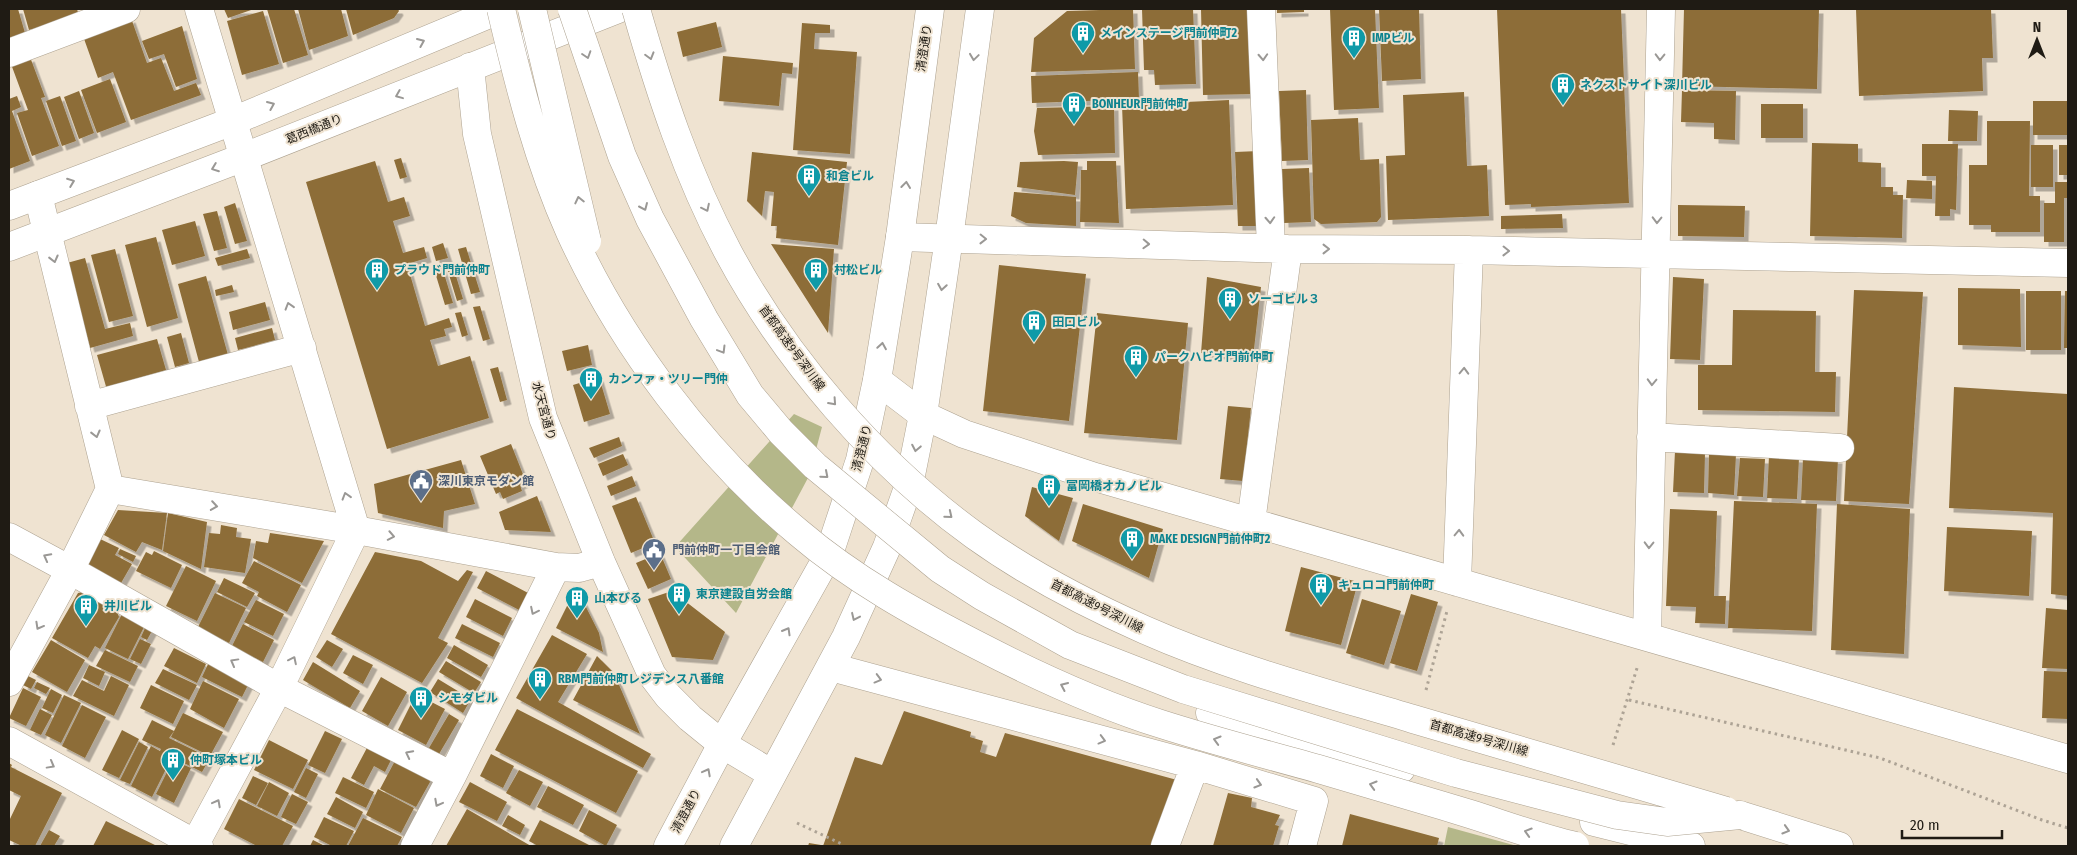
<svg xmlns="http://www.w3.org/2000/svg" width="2077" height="855" font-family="'Fira Sans Condensed','Noto Sans JP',sans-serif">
  <defs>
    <filter id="shadow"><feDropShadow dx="4.5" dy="4.5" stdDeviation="0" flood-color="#0004"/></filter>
  </defs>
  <rect width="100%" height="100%" fill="#efe3d1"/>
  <path fill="#b4b789" d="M794,414L822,427L809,476L736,613L675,547Z
    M1448,827L1517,846H1444Z"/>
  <path fill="#8d6d37" filter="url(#shadow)" d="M9,9H18L25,33L9,38Z
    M23,9H77L79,16L29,30Z
    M224,9H254L228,18Z
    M267,9H294L308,55L283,63Z
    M298,9H341L348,36L309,50Z
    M346,9H398L399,11L394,18L353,35Z
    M1133,9L1135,69L1031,72L1034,38L1067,11Z
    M1142,9H1193L1196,84L1155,85L1154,70H1144Z
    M1201,9H1254L1256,94L1203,95Z
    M1277,9H1304V12L1277,13Z
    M1330,9H1375L1379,108L1334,110Z
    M1379,9H1419L1421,79L1382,81Z
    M1497,9H1621L1629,203L1531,207V204L1505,205Z
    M1684,9H1819L1817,89L1682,86Z
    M1856,9H1991L1993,58H1982L1983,91L1859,96Z
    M263,11L279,64L242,75L227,21Z
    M131,18L147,63L161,58L174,91L196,83L201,95L131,120L113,72L98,78L83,36Z
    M716,22L722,47L683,57L677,32Z
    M802,23L830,25V33H815L814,49L857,52L850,154L793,150Z
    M182,26L197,79L176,87L164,54L149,59L142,41Z
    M723,56L793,63L792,74L782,73L779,106L719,101Z
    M30,57L45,97L41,98L59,146L32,156L17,113L28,110L11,64Z
    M1138,72L1139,99L1032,103L1031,76Z
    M110,79L126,122L97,133L81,90Z
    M1306,90L1308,160L1282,161L1279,91Z
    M1682,90L1736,91L1735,140L1714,139V123L1681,122Z
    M79,91L94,133L79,139L64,97Z
    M1464,92L1467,166L1487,165L1489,216L1388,220L1386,156L1405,155L1403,95Z
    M17,96L21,107L12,111L30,161L9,169V99Z
    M60,96L76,141L62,146L46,101Z
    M1229,100L1233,205L1126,209L1122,105Z
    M2033,101H2068V135H2033Z
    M1761,104H1803V138H1761Z
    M1114,106L1115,153L1038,155L1034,131L1037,108Z
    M1949,110L1978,111L1977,141H1948Z
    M1358,118L1360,160L1379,159L1381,217L1377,222L1321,224L1314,219L1311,120Z
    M1987,121H2030L2029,196H2040V232H1991V225H1969V165H1987Z
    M1812,143L1858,144V162L1881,163V187H1893V195H1903L1902,238L1810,236Z
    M1922,144H1958L1956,210L1950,209V216H1935L1936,176H1922Z
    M2031,145H2053V187H2031Z
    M2059,145H2068V175H2059Z
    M1259,151L1262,226H1238L1235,152Z
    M752,152L847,162L838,245L776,238L777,226H771L774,192L765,191L762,216L747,201Z
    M401,158L407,177L400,179L394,160Z
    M375,161L388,202L404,197L410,216L393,221L403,253L424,247L427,258L407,264L425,326L449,318L452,327L444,329L446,336L430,340L438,366L470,356L489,418L387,449L306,182Z
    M1064,161L1078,162L1075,195L1017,187L1020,162Z
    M1087,161H1116L1119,223L1080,222L1081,170H1087Z
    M1309,168L1311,222L1284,223L1282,169Z
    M1907,180L1932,181V199L1906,198Z
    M2055,182H2068V198H2064V242H2044V203H2055Z
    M1014,192L1076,197V226L1026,223L1011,216Z
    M235,203L247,241L235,244L224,207Z
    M1678,205L1745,206L1744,237L1678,236Z
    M217,211L227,248L214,251L203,214Z
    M1562,214L1563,228L1501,229V216Z
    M195,221L205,256L172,265L162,230Z
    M156,237L178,318L147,327L125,245Z
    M443,243L448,258L436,261L432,247Z
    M771,244L834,249L828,333Z
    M466,247L480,292L471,294L458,249Z
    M115,249L133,316L109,322L91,255Z
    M247,249L250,258L218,266L215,258Z
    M85,258L105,329L130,323L133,336L90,348L67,263Z
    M452,263L463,299L457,301L446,265Z
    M999,265L1086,274L1069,421L983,411Z
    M442,267L453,303L445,305L434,269Z
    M206,276L228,355L199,362L178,284Z
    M1207,277L1261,287L1253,358L1201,353Z
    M1673,277L1704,279L1700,360L1670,359Z
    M232,285L234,292L216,296L215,290Z
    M1958,288L2020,289L2021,347L1958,345Z
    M1854,290L1923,292L1909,504L1844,501Z
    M2026,291H2061V350H2026Z
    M2065,291H2068V348H2064Z
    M265,302L270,320L233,330L229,312Z
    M480,306L490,339L483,341L473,307Z
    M1733,310L1816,311L1815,372H1836L1835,412L1698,410V365H1732Z
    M461,312L468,335L462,337L455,313Z
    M1097,313L1188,323L1177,440L1084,433Z
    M272,328L275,340L238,350L235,338Z
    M181,333L189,363L175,367L167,337Z
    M157,339L166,370L128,381L129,384L107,390L97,355Z
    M588,345L592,365L567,371L562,351Z
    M498,367L507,400L500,402L490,369Z
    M599,377L610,414L584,422L573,385Z
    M1954,387L2068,394V596L2051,594L2053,513L1949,508Z
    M1228,406L1251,408L1243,481L1220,479Z
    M619,437L622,446L594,458L589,448Z
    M511,444L526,482L520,485L522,491L503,499L500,492L496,494L480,456Z
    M1675,451L1705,453L1704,493L1673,492Z
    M1709,453L1736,454L1734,495L1708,493Z
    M623,454L628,465L603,476L598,464Z
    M1769,456L1799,458L1797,499L1767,498Z
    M1740,458L1765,459L1763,497L1737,496Z
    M1803,458L1838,459L1836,501L1801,500Z
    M461,460L475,504L444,511L443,528L378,513L374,484Z
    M632,476L636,486L611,496L607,486Z
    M1032,487L1073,498L1059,541L1025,516Z
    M537,496L551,532L505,530L499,512Z
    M636,497L655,543L631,553L612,506Z
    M1734,501L1817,504L1812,631L1728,628Z
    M1083,504L1163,529L1149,578L1072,541Z
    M1837,504L1910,509L1904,654L1831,650Z
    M1670,509L1717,511L1714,596H1726L1725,624L1695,623L1696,607L1666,606Z
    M118,510L167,513L162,550L142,542L136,552L104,535Z
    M168,513L207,522L201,569L163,551Z
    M221,525L237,528L236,537L251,539L245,573L204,567L209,533L220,534Z
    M1947,527L2032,531L2029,596L1944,591Z
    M270,533L324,541L302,583L253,558L256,541L268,543Z
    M98,538L119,548L115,555L132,564L121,583L84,565Z
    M120,549L136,556L133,562L118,554Z
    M154,551L182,565L171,588L136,571L146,552L152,555Z
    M375,552L421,561L458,581L467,570L473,572L438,638L448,643L422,683L331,634Z
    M660,553L671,579L648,589L636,563Z
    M254,561L301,585L287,612L257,596L259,592L242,583Z
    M186,566L216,581L197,621L166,606Z
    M1301,567L1358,582L1341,645L1285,631Z
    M486,571L530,594L521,611L477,588Z
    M224,578L255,593L247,607L217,592Z
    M672,591L725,632L713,660L672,657L648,599Z
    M83,592L117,612L119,617L100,649L95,646L88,658L52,638L78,593Z
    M215,593L246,608L229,643L198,627Z
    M1411,594L1438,602L1417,671L1390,663Z
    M475,599L512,618L503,636L466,617Z
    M582,599L599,633L603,652L556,628L570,600Z
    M1362,599L1401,611L1384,665L1346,653Z
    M256,600L284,614L273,636L244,622Z
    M2046,608L2068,610V669L2042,668Z
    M123,612L146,623L128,659L105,648Z
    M243,624L274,640L263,662L232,646Z
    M462,624L500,643L493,657L455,638Z
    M146,626L153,629L147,640L141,637Z
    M552,635L587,654L558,702L651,754L643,768L516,698Z
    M140,639L151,644L141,664L130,659Z
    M51,640L85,660L67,692L32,672Z
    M327,640L343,649L332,667L316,657Z
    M454,645L488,665L481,677L447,658Z
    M174,648L206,664L197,683L164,666Z
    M105,650L138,666L130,682L96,666Z
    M353,655L373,665L363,684L343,673Z
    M597,656L614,673L640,734L573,700Z
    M210,660L251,679L242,697L202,677Z
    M446,661L481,682L474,693L439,672Z
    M313,662L360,691L350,708L303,680Z
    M89,665L105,672L99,686L83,678Z
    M163,669L197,685L189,700L155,683Z
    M2044,671L2068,672V719L2042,718Z
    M28,676L36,680L31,689L23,685Z
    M111,676L129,685L114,716L73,696L82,680L104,691Z
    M381,677L407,692L388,726L362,711Z
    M438,679L471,699L463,713L430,692Z
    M203,681L239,699L224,728L190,709Z
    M37,682L50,688L46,694L34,688Z
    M151,685L184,701L173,724L140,708Z
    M23,688L41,697L26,726L9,718Z
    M51,689L62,695L53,713L42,708Z
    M416,694L445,709L426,745L398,730Z
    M64,695L81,703L61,743L45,735Z
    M82,705L106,717L85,758L62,746Z
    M40,709L52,715L41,735L30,730Z
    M517,709L638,771L616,813L495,750Z
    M904,711L971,732L970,737L983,741L980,752L996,757L1005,733L1177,780L1153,846H823L855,757L882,765Z
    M183,713L223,732L210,756L171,737Z
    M449,714L459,720L439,754L429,748Z
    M152,720L174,731L169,738L210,758L202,772L172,757L152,797L131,786L151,746L160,751L161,749L142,740Z
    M122,730L139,739L119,778L102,770Z
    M325,731L342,739L325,773L308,765Z
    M269,740L308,760L293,789L254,770Z
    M139,742L148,747L130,784L120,780Z
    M369,744L393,756L385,772L374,766L364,785L351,778Z
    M491,754L514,766L503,788L480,776Z
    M396,759L428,775L430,782L416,807L380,789Z
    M173,760L191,768L174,803L156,794Z
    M9,763L12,765L11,767L62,793L35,846H22L9,840V821L21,796L9,790Z
    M306,768L318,774L306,798L294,792Z
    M519,770L543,782L530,806L506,793Z
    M253,776L268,783L256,805L242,798Z
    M343,777L374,792L366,808L335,793Z
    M269,782L289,793L277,816L257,806Z
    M470,782L507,802L497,821L459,802Z
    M548,786L584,805L573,825L537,807Z
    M378,789L414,808L401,833L366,815Z
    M1228,793L1252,798L1251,807L1280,815L1275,825L1279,826L1273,846H1213Z
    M292,794L308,802L296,824L281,817Z
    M336,797L363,812L355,828L327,814Z
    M239,799L293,826L282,846H257L224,829Z
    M467,809L531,846H446Z
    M589,810L617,825L606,846L579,831Z
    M1350,814L1439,838L1437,846H1342Z
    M508,815L525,825L520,835L502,826Z
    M324,817L354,831L346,846H332L314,837Z
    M363,818L402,837L397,846H348Z
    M540,820L591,846H538L529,841Z
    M106,821L157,846H93Z
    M49,830L60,836L54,846H40Z
    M313,840L325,846H310Z
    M809,843L821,845V846H808Z"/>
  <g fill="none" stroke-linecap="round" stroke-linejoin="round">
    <g stroke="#ada290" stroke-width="29">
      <path id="minor" d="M1261,9L1271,248
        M9,53L126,9
        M470,67L477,134L543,418L601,562L652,675L668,696L690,718L722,744L772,774
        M38,195L110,489L356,530L556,567L579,568L601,562
        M900,237L1288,249L1469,250L2068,263
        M877,380L923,415L964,434L1095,477L2068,759
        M89,406L302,348
        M1651,437L1840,448
        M1251,522L1288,249
        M9,537L70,570L279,688L452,776
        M1457,582L1469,250
        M1647,636L1661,9
        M831,667L1195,765L1314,801L1302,846
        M9,682L70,570L110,489
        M1210,713L1325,749L1401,769
        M9,741L199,846
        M1594,822L1691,846
        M194,846L279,688L356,530L199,9
        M415,846L452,776L556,567
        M1165,846L1195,765"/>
    </g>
    <g stroke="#ada290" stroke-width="29">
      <path id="major" d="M9,206L233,121L501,9
        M9,247L244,157L618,9
        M668,846L722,744L829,554L860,460L877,380L900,237L930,9
        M734,846L846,637L887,547L909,485L923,415L949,238L980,9"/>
    </g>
    <g stroke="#ada290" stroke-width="29">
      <path id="highway" d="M1740,815L1839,846"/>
    </g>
    <path stroke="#ada395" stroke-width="3" stroke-dasharray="2.5 4" stroke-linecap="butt" d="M1426,690L1447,611
      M1629,700L1880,758L2042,820L2068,828
      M1613,745L1638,665
      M797,823L842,844"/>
    <use href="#minor" stroke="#fff" stroke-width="28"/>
    <use href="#major" stroke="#fff" stroke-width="28"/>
    <use href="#highway" stroke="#fff" stroke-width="28"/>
    <g stroke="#ada290" stroke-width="29" stroke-linecap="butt">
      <path id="highway-bridge" d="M501,9C519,85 538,161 570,232C621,344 705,455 799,533C853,579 916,614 979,646C1037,676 1098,704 1161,724C1214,741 1269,755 1322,770C1372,785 1421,799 1470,814C1505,825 1540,838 1575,846
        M532,9L587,241
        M572,9L622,156L650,219L704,319L750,395L781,432L815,466L940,569L982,596L1070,645L1183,689L1456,773L1617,815L1667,822L1740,815
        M636,9C660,93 687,175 728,252C785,359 876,464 974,535C1027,573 1086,604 1145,630C1231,668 1323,692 1413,719C1518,750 1622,780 1726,811"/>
    </g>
    <use href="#highway-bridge" stroke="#fff" stroke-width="28"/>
  </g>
  <defs><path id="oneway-chevron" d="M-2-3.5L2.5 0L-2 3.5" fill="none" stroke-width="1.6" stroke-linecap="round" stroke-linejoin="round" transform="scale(1.25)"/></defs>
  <g stroke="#9a9895">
    <use href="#oneway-chevron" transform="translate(421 42) rotate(-23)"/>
    <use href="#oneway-chevron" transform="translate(587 55) rotate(72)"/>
    <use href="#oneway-chevron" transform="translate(650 56) rotate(74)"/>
    <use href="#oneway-chevron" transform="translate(974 57) rotate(98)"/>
    <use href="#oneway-chevron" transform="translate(1263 57) rotate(87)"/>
    <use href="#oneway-chevron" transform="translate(1660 57) rotate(91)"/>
    <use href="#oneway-chevron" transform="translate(399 95) rotate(158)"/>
    <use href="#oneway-chevron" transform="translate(271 105) rotate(-23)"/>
    <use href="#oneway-chevron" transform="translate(215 168) rotate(159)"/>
    <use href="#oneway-chevron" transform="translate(71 182) rotate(-21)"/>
    <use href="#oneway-chevron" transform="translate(906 185) rotate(-83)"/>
    <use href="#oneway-chevron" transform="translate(579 200) rotate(-103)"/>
    <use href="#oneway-chevron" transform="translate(644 207) rotate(66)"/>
    <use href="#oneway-chevron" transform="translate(706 208) rotate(64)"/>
    <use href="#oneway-chevron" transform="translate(1270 220) rotate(87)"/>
    <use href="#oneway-chevron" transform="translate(1657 220) rotate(91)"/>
    <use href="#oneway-chevron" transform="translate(983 239) rotate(1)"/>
    <use href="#oneway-chevron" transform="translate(1146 244) rotate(2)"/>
    <use href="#oneway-chevron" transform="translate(1326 249)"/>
    <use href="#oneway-chevron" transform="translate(1506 251) rotate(1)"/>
    <use href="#oneway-chevron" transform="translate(54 259) rotate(76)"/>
    <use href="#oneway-chevron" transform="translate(942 287) rotate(99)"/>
    <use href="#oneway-chevron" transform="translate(289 306) rotate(-107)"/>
    <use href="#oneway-chevron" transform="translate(882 346) rotate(-81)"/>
    <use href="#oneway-chevron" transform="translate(722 350) rotate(59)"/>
    <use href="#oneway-chevron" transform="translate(1464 371) rotate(-88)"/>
    <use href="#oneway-chevron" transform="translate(1652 382) rotate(92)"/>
    <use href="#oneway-chevron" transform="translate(833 402) rotate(48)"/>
    <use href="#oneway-chevron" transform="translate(96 434) rotate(76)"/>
    <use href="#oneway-chevron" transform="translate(916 448) rotate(101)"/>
    <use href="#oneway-chevron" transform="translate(825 475) rotate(41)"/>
    <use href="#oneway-chevron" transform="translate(346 496) rotate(-107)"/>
    <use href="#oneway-chevron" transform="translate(214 506) rotate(9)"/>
    <use href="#oneway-chevron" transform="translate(949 515) rotate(39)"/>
    <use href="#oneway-chevron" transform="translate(1459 533) rotate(-88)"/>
    <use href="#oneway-chevron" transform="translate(391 536) rotate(11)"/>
    <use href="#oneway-chevron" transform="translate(1649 545) rotate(91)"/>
    <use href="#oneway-chevron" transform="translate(47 557) rotate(-152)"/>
    <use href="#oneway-chevron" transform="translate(534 611) rotate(116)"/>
    <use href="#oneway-chevron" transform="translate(855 617) rotate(115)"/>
    <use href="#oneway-chevron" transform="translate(39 626) rotate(119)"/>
    <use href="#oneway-chevron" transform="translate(787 631) rotate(-60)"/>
    <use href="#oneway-chevron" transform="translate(293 660) rotate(-64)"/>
    <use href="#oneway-chevron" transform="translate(234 662) rotate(-151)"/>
    <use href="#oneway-chevron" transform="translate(878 679) rotate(15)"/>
    <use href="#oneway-chevron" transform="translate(1064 686) rotate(-156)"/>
    <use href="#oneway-chevron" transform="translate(1102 740) rotate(15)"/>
    <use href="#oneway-chevron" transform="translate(1217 740) rotate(-164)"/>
    <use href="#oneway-chevron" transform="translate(409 754) rotate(-153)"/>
    <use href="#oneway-chevron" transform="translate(51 765) rotate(29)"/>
    <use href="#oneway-chevron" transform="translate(707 772) rotate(-62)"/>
    <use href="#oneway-chevron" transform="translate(1258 784) rotate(17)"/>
    <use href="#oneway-chevron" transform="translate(1373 785) rotate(-164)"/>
    <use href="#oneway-chevron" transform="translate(217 803) rotate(-62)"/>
    <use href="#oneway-chevron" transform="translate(438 803) rotate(118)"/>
    <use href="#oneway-chevron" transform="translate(1786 830) rotate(17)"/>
    <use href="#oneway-chevron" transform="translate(1528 832) rotate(-163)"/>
  </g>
  <defs>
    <g id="building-pin" transform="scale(1.25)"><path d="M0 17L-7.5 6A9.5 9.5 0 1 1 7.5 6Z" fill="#0f9aa8" stroke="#efe3d1"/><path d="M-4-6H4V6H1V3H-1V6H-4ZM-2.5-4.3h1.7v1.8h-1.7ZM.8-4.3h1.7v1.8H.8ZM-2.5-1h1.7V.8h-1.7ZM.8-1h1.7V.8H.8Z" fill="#fff"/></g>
    <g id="civic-pin" transform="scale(1.25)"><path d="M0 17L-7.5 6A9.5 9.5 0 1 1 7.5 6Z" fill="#5c6f8a" stroke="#efe3d1"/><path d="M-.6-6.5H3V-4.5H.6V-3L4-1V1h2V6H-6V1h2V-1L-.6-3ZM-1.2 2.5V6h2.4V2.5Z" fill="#fff"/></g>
  </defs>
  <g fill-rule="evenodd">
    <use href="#building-pin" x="1083" y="33"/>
    <use href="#building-pin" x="1354" y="38"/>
    <use href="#building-pin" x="1563" y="85"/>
    <use href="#building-pin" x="1074" y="104"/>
    <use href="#building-pin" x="809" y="176"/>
    <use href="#building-pin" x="377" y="270"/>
    <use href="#building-pin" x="816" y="270"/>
    <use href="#building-pin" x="1230" y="299"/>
    <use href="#building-pin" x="1034" y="322"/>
    <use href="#building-pin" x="1136" y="357"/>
    <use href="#building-pin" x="591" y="379"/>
    <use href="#civic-pin" x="421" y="481"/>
    <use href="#building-pin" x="1049" y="486"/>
    <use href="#building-pin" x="1132" y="539"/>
    <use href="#civic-pin" x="654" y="550"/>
    <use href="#building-pin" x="1321" y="585"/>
    <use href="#building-pin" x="679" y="594"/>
    <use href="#building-pin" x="577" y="598"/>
    <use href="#building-pin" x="86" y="606"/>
    <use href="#building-pin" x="540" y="679"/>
    <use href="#building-pin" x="421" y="698"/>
    <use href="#building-pin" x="173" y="760"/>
  </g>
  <g text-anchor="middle" stroke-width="4" stroke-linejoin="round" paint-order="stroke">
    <g font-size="12" font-weight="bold" fill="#0d838f" stroke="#efe3d1" text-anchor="start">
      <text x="1100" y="37">メインステージ門前仲町2</text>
      <text x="1372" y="42">IMPビル</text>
      <text x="1580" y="89">ネクストサイト深川ビル</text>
      <text x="1092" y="108">BONHEUR門前仲町</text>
      <text x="826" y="180">和倉ビル</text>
      <text x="394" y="274">プラウド門前仲町</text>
      <text x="834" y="274">村松ビル</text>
      <text x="1248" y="303">ソーゴビル３</text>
      <text x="1052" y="326">田口ビル</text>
      <text x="1154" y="361">パークハビオ門前仲町</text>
      <text x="608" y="383">カンファ・ツリー門仲</text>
      <text x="1066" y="490">富岡橋オカノビル</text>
      <text x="1150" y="543">MAKE DESIGN門前仲町2</text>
      <text x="1338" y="589">キュロコ門前仲町</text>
      <text x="696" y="598">東京建設自労会館</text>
      <text x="594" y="602">山本びる</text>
      <text x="104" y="610">井川ビル</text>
      <text x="558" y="683">RBM門前仲町レジデンス八番館</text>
      <text x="438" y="702">シモダビル</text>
      <text x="190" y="764">仲町塚本ビル</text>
    </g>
    <g font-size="12" fill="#1f1b14" stroke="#efe3d1">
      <text transform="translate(924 48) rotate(-82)" y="4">清澄通り</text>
      <text transform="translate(314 129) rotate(-22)" y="4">葛西橋通り</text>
      <text transform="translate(792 348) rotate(54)" y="4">首都高速9号深川線</text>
      <text transform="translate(544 411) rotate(75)" y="4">水天宮通り</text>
      <text transform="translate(862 448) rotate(-76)" y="4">清澄通り</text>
      <text transform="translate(1097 606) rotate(27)" y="4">首都高速9号深川線</text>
      <text transform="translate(1479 738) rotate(16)" y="4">首都高速9号深川線</text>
      <text transform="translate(686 811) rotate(-62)" y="4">清澄通り</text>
    </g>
    <g font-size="12" font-weight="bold" fill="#4e5e75" stroke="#efe3d1" text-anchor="start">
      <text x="438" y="485">深川東京モダン館</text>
      <text x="672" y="554">門前仲町一丁目会館</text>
    </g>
  </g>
  <rect width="2077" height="855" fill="none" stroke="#1f1b14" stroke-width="20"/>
  <g transform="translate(2037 40)" stroke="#efe3d1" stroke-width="4" paint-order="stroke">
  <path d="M0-4L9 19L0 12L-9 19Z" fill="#1f1b14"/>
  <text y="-8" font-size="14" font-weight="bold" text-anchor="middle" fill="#1f1b14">N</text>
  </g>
  <path d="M1902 830v8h100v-8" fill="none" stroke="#1f1b14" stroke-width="2.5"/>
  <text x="1910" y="830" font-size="15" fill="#1f1b14" stroke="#efe3d1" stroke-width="4" paint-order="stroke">20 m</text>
</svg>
